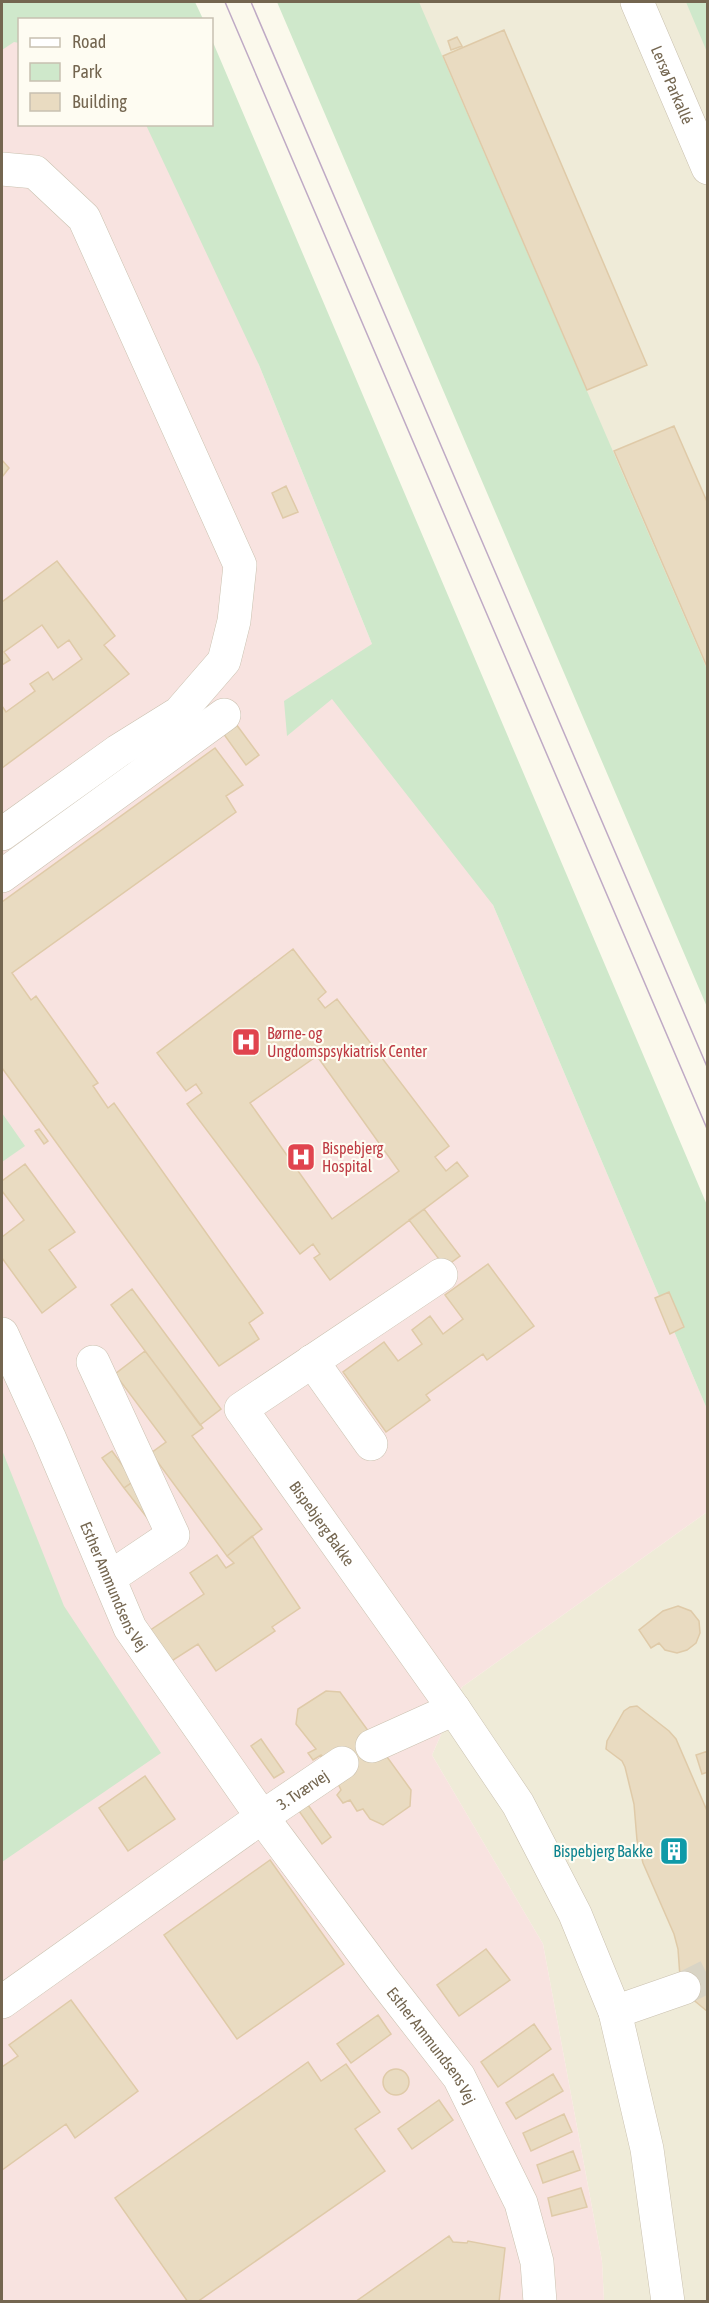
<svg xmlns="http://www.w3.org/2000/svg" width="709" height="2303" font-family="'Asap Condensed',sans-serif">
  <rect width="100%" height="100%" fill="#fbf9ec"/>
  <path fill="#efebd8" d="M357,2H707V814Z
    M707,1512V2301H604L602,2261L543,1944L432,1755L462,1687Z"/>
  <path fill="#f8e3e0" d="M2,2L20,20V124L173,125L259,365L372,644L493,905L707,1409V1512L462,1687L432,1755L543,1944L602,2261L604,2301L2,2302Z"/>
  <path fill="#cfe8cb" d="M2,2H195L203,19L20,20L19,43L14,42L2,50Z
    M277,2H419L707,669V1007Z
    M686,2H706L707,52Z
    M212,40L707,1205V1409L493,905L332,699L287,736L284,701L372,644L259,365L146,125L212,124Z
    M2,1113L25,1146L2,1162Z
    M2,1450L64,1606L161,1753L2,1862Z"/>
  <path fill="#e9dbc1" stroke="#dfcaa8" stroke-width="1.5" fill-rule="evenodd" d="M504,30L647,365L587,390L443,56Z
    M457,37L462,46L451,50L448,41Z
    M674,426L708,504V669L614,451Z
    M2,460L9,468L2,477Z
    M286,486L298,512L283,518L272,493Z
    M57,561L115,636L104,645L129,674L2,768V706L6,712L35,691L30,684L48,672L53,680L82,659L69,640L58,648L42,625L4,652L10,660L2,665V602Z
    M236,724L259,755L246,765L223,733Z
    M215,748L243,785L226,796L236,812L12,973L31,1000L36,996L98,1083L93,1086L108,1108L114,1103L263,1313L249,1323L259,1339L219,1366L2,1068V902Z
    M293,949L326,992L318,999L325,1008L337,999L449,1146L435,1157L446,1171L457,1162L468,1176L330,1280L314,1258L320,1254L313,1244L300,1254L187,1104L202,1093L196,1084L186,1091L157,1053ZM317,1056L399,1171L332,1219L250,1103Z
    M39,1129L48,1141L44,1144L35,1131Z
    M25,1164L75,1232L49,1250L76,1287L42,1313L2,1258V1237L24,1220L2,1191V1181Z
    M424,1209L460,1256L445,1267L409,1220Z
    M488,1264L534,1326L487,1360L483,1354L426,1395L430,1400L386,1432L343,1372L384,1342L398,1361L422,1344L412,1330L430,1316L443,1334L463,1319L445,1295Z
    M132,1289L221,1409L200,1425L111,1305Z
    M669,1292L684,1327L670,1334L655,1298Z
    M145,1351L203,1428L192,1436L262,1529L227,1556L151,1453L166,1442L115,1374Z
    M112,1451L134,1481L124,1488L102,1458Z
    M134,1481L155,1528L124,1488Z
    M252,1536L300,1608L272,1627L275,1631L216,1671L198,1644L167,1664L146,1633L204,1594L190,1573L217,1555L226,1568L234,1563L227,1556Z
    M678,1606L691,1611L699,1621L700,1633L696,1643L687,1650L677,1653L665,1650L659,1643L651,1648L639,1630L663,1611Z
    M326,1691L340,1692L411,1790L410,1806L383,1825L370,1819L363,1809L357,1811L350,1800L343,1803L337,1795L341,1790L327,1761L321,1755L313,1760L308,1753L316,1749L296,1724L298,1709Z
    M637,1706L669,1731L676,1739L708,1813V2012L690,1997L680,1977L678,1949L674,1934L643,1863L637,1840L634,1804L625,1767L622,1761L606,1749L607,1741L624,1711L630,1707Z
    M261,1739L284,1772L274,1778L251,1746Z
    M708,1751V1772L702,1774L696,1755Z
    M145,1776L175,1819L128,1851L99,1808Z
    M308,1805L331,1837L322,1844L299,1811Z
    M270,1860L344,1964L237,2039L164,1935Z
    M486,1949L510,1980L459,2016L437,1985Z
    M71,2000L138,2091L75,2138L66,2124L2,2170V2067L18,2056L9,2045Z
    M378,2015L391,2034L351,2063L337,2044Z
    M534,2024L551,2049L498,2087L481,2062Z
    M308,2062L321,2081L346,2064L380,2112L355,2129L385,2171L197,2302H188L115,2198Z
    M383 2082a13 13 0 1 1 26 0a13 13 0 1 1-26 0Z
    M553,2074L563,2091L516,2119L506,2103Z
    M439,2100L453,2120L412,2149L398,2129Z
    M564,2114L572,2132L531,2151L523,2133Z
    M573,2151L580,2170L543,2183L537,2165Z
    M581,2188L587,2207L552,2216L548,2198Z
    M449,2236L453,2242L467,2243L468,2241L505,2248L499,2302H355Z"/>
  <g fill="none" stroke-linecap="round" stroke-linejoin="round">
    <path stroke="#d9d4c5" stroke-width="33" stroke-dasharray="33 16" stroke-linecap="butt" d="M684,1988L708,1976"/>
    <g stroke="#cac1af" stroke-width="34">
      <g id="minor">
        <path id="s1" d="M637,2L708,168"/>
        <path d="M2,169L35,172L84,218L240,565L234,621L224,661L179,713L118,751L2,834"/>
        <path d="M2,876L224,715"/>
        <path id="s2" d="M441,1275L241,1409L454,1709L518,1804L575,1914L615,2012L647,2149L668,2302"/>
        <path id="s3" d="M2,1334L49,1437L130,1628L262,1817L382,1978L459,2077L521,2203L537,2262L540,2302"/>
        <path d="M312,1361L371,1444"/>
        <path d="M93,1362L173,1535L109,1578"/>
        <path d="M372,1746L454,1709"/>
        <path id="s4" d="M2,2002L262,1817L342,1763"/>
        <path d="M615,2012L684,1988"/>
      </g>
    </g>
    <use href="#minor" stroke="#fff" stroke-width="33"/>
    <path stroke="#bfaac5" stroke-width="1.5" d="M225,2L708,1131
      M251,2L708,1069"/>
  </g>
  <defs>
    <g id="hospital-square" transform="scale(1.5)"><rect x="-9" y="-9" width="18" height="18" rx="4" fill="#e0444e" stroke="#fefcf2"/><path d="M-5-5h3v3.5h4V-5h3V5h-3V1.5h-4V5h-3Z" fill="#fff"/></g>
    <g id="building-square" transform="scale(1.5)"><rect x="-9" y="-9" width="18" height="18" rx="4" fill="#0f9aa8" stroke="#fefcf2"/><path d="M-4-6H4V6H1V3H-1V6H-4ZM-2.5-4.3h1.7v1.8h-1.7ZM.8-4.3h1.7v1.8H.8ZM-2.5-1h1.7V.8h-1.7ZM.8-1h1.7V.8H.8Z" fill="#fff"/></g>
  </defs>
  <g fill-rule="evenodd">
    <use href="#hospital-square" x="246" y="1042"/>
    <use href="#hospital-square" x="301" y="1157"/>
    <use href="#building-square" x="674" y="1851"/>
  </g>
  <g text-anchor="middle" stroke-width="4.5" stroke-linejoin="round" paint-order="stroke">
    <g font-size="16" fill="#746650" stroke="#fefcf2">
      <text dy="6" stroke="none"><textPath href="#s1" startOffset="90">Lersø Parkallé</textPath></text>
      <text dy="6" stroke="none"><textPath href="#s2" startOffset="381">Bispebjerg Bakke</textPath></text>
      <text dy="6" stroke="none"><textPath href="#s3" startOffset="276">Esther Ammundsens Vej</textPath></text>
      <text dy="6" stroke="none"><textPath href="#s4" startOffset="368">3. Tværvej</textPath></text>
      <text dy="6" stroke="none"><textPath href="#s3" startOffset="836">Esther Ammundsens Vej</textPath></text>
    </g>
    <g font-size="16" fill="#be3a42" stroke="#fefcf2" text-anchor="start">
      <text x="267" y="1039">Børne- og<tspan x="267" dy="18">Ungdomspsykiatrisk Center</tspan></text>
      <text x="322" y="1154">Bispebjerg<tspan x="322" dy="18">Hospital</tspan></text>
    </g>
    <g font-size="16" fill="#0d838f" stroke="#fefcf2" text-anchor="end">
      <text x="653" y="1857">Bispebjerg Bakke</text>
    </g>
  </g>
  <rect width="709" height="2303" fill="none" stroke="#746650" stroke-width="6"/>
  <rect x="18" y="18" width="195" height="108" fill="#fefcf2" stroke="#c7c0b1" stroke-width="1.5"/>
  <rect x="30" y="38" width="30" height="9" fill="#ffffff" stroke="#c7c0b1" stroke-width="1.5"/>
  <text x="72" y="48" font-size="18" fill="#746650">Road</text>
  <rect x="30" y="63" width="30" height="18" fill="#cfe8cb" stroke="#c7c0b1" stroke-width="1.5"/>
  <text x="72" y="78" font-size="18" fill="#746650">Park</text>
  <rect x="30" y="93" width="30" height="18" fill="#e9dbc1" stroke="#c7c0b1" stroke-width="1.5"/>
  <text x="72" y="108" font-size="18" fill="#746650">Building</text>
</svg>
